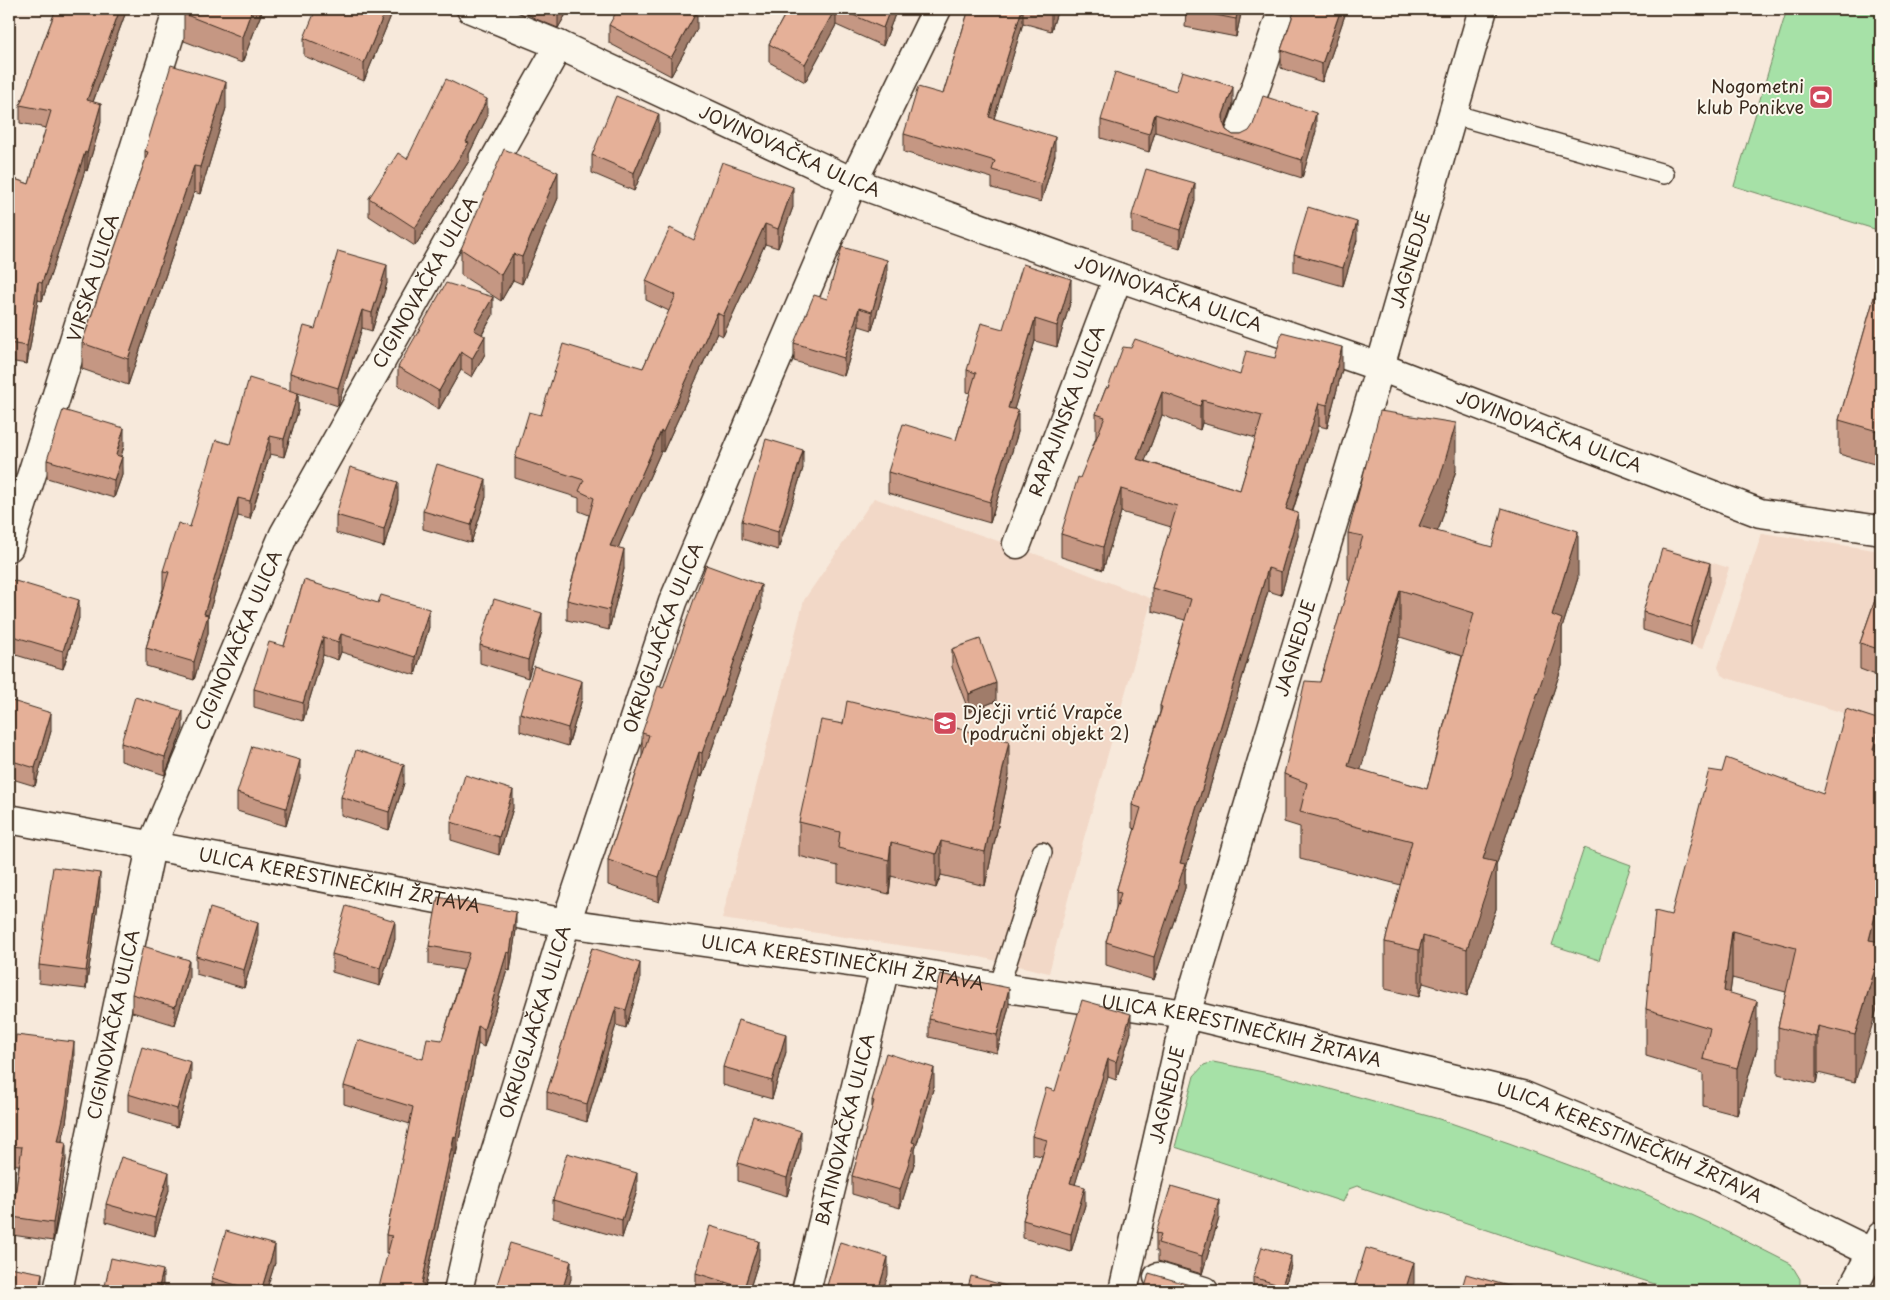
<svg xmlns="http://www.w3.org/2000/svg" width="1890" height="1300" font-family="'Playpen Sans',sans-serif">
  <rect width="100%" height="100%" fill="#f7e9db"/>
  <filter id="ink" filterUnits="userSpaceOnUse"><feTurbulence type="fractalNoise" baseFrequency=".02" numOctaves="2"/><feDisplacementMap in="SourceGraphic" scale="10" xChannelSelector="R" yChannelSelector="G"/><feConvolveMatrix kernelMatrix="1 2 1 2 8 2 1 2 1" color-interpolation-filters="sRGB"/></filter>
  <g filter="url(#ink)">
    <path fill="#f2d8c7" d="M874,498L1041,556L1152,599L1082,845L1049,973L980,957L722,919L804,600Z
      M1762,533L1881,551V724L1727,678L1721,674L1718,667Z
      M1666,548L1729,568L1702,649L1640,628Z"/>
    <path fill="#a6e1a7" stroke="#708662" d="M1787,9H1881V231L1734,186Z
      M1584,848L1631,865L1599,960L1552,945Z
      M1213,1062L1279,1075L1439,1119L1509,1143L1639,1191L1716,1226L1791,1264L1800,1279V1291H1660L1661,1286L1532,1245L1357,1186L1349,1189L1343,1202L1175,1147L1194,1076L1204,1065Z"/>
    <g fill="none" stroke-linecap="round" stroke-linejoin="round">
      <g stroke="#3b2a1e" stroke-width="22">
        <path id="lane" d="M1452,114L1664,174
          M999,987L1042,852"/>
      </g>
      <g stroke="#3b2a1e" stroke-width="31">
        <g id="street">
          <path id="s1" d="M471,9L559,45L853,182L1118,277L1380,367L1760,513L1881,530"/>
          <path d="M1238,138L1283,9"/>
          <path id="s2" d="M1017,544L1118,277"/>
          <path id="s3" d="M9,547L178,9"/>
          <path id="s4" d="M9,819L566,923L885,967L999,987L1186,1014L1522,1095L1710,1173L1881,1257"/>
          <path d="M1158,1277L1204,1291"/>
          <path id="s5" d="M58,1291L151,847L284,534L559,45"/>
          <path id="s6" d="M458,1291L473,1225L566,923L673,602L853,182L937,9"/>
          <path id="s7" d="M806,1291L885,967"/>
          <path id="s8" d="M1123,1291L1186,1014L1380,367L1483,9"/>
        </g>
      </g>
      <g stroke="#3b2a1e" stroke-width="31">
        <path id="secondary" d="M1851,1291L1881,1236"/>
      </g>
      <use href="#lane" stroke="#fbf7ec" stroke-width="19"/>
      <use href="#street" stroke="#fbf7ec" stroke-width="28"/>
      <use href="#secondary" stroke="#fbf7ec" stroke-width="28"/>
    </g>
    <path fill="#c59783" stroke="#3b2a1e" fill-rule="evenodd" d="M56,9H127L93,102L101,122L87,171L85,170L42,301L38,300L27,364L9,361V177L29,184L46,128L20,123V105Z
      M263,9L242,63L184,41V14Z
      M390,9V18L364,81L304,56V38Z
      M519,9H569L558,28L536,19Z
      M788,9H897L883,46L836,25L805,82L769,62V44Z
      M969,9H1058L1051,31L1023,23L994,118L1055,155L1041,202L992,188V178L904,152V134L943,94Z
      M1186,9H1242L1236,37L1185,27Z
      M1295,9H1347L1322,82L1281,68V50Z
      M609,25L697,29L671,76L609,43Z
      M1176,91L1233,105L1225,128L1226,130L1233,135H1241L1316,131L1302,178L1155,132L1149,152L1101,138V120Z
      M226,108L200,194L194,192L128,385L82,369V343L145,161V151Z
      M487,117L469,154V161L415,246L369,216V198L407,159Z
      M659,132L634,191L592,173V155Z
      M558,198L522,284L513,280L501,301L461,275V249Z
      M1195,201L1180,248L1132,233V215Z
      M793,207L778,248L765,244L723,336L717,333L663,452L661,451L618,548L624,569L609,630L567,620V600L589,515L579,511V498L515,478V458L541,415L643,368L669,311L646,300V281L694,240Z
      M1357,240L1343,286L1294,272V254Z
      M1881,273V466L1839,454V420Z
      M887,278L872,330L859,326L844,376L794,361V343L827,299Z
      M387,283L372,331L362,328L338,406L298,393V411L284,457L270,454L250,519L238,516L208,616V633L194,680L146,666V648L163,589V571L190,527L230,444L290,390V373L315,329Z
      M1071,300L1057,347L1035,341L1014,409L1018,432L990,523L888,493V472L956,440L970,393L967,392V370L1003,329Z
      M493,315L482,335L485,354L472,377L461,370L439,409L398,385V367Z
      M1275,358L1342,370L1327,428L1319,426L1293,511L1298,536L1281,595L1268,591L1185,871V888L1154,980L1106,965V942L1116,909V892L1135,829L1132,828V805L1160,712V706L1185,620L1152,611V588L1171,527L1121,512L1103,570L1061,557V534L1096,437V414L1106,388L1240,375ZM1162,415L1200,430L1202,423L1256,438L1240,490L1145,461Z
      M124,446L121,457L122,475L114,498L47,478V460Z
      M803,468L778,550L742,539V521Z
      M1456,470L1440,525L1437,532L1578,578L1562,628V666L1496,866V909L1467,996L1423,983L1419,997L1385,989V942L1401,885L1300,859V827L1284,822V774L1320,682L1350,581L1348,580V533ZM1400,637L1462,656L1427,789L1360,770Z
      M486,497L471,543L423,529V511Z
      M398,500L384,547L336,533V515Z
      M304,580L429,627L415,675L341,652L338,660L323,655L303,721L254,707V689L284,646Z
      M1710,581L1691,645L1643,630V612Z
      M1881,583V677L1860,669V643Z
      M9,590L79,618L63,669L9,653Z
      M761,609L702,777L699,776L659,902L608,885V860L642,756V733L663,688Z
      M542,631L528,678L480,663V645Z
      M952,649L996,701L969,712L952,667Z
      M582,699L568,746L520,731V713Z
      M9,700L51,731L35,786L9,778Z
      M183,729L165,775L121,761V743Z
      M1880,752V942L1855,1082L1818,1073L1816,1084L1778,1074V1027L1786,992L1732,978L1730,993L1757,1048L1737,1115L1703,1106V1073L1646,1056V1009L1671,915L1823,794Z
      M1009,775L985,886L941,875L936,888L891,876L889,894L838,882V866L799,856V822Z
      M300,778L286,826L237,811V793Z
      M404,783L389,830L341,815V797Z
      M513,808L499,855L451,840V822Z
      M100,891L86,989L39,983V965Z
      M516,930L510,971L507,970L484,1047L478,1044L456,1155L454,1154L424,1291L388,1253H386V1235L410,1124L344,1104V1086L423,1059L442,1040L463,970L429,964V946Z
      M395,939L380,986L332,972V954Z
      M258,941L244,988L196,974V956Z
      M592,948L640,981L626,1028L616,1025L587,1122L547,1110V1092Z
      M189,978L175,1025L132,1012V994Z
      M1009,1006L997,1053L929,1037V1019Z
      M1131,1032L1116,1080L1108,1077L1075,1184L1085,1205L1071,1252L1023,1238V1220L1042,1156L1032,1154V1136L1055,1091Z
      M786,1052L772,1099L723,1085V1067Z
      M74,1060L66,1123L62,1141L66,1160L53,1241L12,1235V1217L19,1165L9,1164V1082H11Z
      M191,1080L177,1127L128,1112V1094Z
      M934,1086L915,1150V1161L900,1208L852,1194V1176L872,1111V1100Z
      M801,1149L787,1196L738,1181V1163Z
      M169,1190L155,1236L106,1222V1204Z
      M637,1191L622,1238L553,1218V1200Z
      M1219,1218L1202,1274L1158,1261V1251H1156V1233Z
      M759,1259L749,1291H696V1273Z
      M275,1263L266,1291H212V1278Z
      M1291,1265L1284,1291H1270L1253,1286V1277Z
      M571,1279L567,1291H495Z"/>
    <path fill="#a07b6a" stroke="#3b2a1e" d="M120,9H127L87,118V100Z
      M252,9H263L242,63V37Z
      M386,9H390V18L364,81V63Z
      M559,9H569L558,28V10Z
      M835,9H836V25L805,82V64Z
      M890,9H897L883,46V28Z
      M1022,9H1023V23L989,135V117Z
      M1052,9H1058L1051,31V13Z
      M1238,9H1242L1236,37V19Z
      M1341,9H1347L1322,82V64Z
      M697,11V29L671,76V58Z
      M226,82V108L200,194V167Z
      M1233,87V105L1223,133V115Z
      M487,99V117L469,154V161L415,246V228L466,142Z
      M101,104V122L87,171V153Z
      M1316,113V131L1302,178V160Z
      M659,114V132L634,191V173Z
      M1155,114V132L1149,152V134Z
      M1055,137V155L1041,202V184Z
      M85,152V170L42,301V283Z
      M194,166V192L128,385V359Z
      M558,172V198L522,284V257Z
      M1195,183V201L1180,248V230Z
      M793,187V207L778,248V229Z
      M1357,222V240L1343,286V268Z
      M765,224V244L723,336V316Z
      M513,254V280L501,301V275Z
      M887,260V278L872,330V312Z
      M387,265V283L372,331V313Z
      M1071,279V300L1057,347V326Z
      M38,282V300L27,364V346Z
      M493,297V315L474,348V330Z
      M859,308V326L844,376V358Z
      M362,310V328L338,406V388Z
      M717,313V333L663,452V432Z
      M1035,319V341L1008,429V408Z
      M485,336V354L472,377V359Z
      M1342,347V370L1327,428V405Z
      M461,352V370L439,409V391Z
      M1162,392V415L1137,482V459Z
      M298,393V411L284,457V439Z
      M1202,400V423L1200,430V406Z
      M1319,403V426L1286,532V509Z
      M1018,410V432L990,523V502Z
      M1456,423V470L1440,525L1419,573V526Z
      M124,428V446L116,473V455Z
      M661,431V451L610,566V546Z
      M270,436V454L250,519V501Z
      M803,450V468L778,550V532Z
      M122,457V475L114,498V480Z
      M486,479V497L471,543V525Z
      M398,482V500L384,547V529Z
      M1121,489V512L1103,570V547Z
      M238,498V516L208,616V633L194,680V662L204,614Z
      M1298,513V536L1281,595V572Z
      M1578,531V578L1562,628V666L1496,866V909L1467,996V949L1483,859L1552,615Z
      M624,549V569L609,630V610Z
      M1710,563V581L1691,645V627Z
      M1268,568V591L1185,871V888L1154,980V957L1180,863Z
      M761,585V609L702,777V753Z
      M1400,590V637L1348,813V766Z
      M79,600V618L63,669V651Z
      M429,609V627L415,675V657Z
      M542,613V631L528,678V660Z
      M341,634V652L338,660V642Z
      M323,637V655L303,721V703Z
      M582,681V699L568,746V728Z
      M996,683V701L969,712V694Z
      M183,711V729L165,775V757Z
      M51,713V731L35,786V768Z
      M1880,720V768L1873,750Z
      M1009,741V775L985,886V852Z
      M699,752V776L659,902V877Z
      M300,760V778L286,826V808Z
      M404,765V783L389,830V812Z
      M513,790V808L499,855V837Z
      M941,841V875L936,888V854Z
      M891,842V876L889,894V860Z
      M100,873V891L86,989V971Z
      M1881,892V939L1869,988V940Z
      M516,912V930L510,971V953Z
      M395,921V939L380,986V968Z
      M258,923V941L244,988V970Z
      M1732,931V978L1724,1038V991Z
      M1423,936V983L1419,997V950Z
      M1881,949V996L1855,1082V1035Z
      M507,952V970L484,1047V1029Z
      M189,960V978L175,1025V1007Z
      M640,963V981L626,1028V1010Z
      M1009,988V1006L997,1053V1035Z
      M1757,1001V1048L1737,1115V1068Z
      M616,1007V1025L587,1122V1104Z
      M1131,1014V1032L1116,1080V1062Z
      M478,1026V1044L456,1155V1137Z
      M1818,1026V1073L1816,1084V1037Z
      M786,1034V1052L772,1099V1081Z
      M74,1042V1060L66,1123L58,1159V1141Z
      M1108,1059V1077L1070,1201V1183Z
      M191,1062V1080L177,1127V1109Z
      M934,1068V1086L915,1150V1161L900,1208V1190L912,1142Z
      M801,1131V1149L787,1196V1178Z
      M454,1136V1154L424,1291H422V1283Z
      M66,1142V1160L53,1241V1223Z
      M169,1172V1190L155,1236V1218Z
      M637,1173V1191L622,1238V1220Z
      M1085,1187V1205L1071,1252V1234Z
      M1219,1200V1218L1202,1274V1256Z
      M759,1241V1259L749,1291H744V1288Z
      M275,1245V1263L266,1291H261Z
      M1291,1256V1265L1284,1291H1282V1286Z
      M888,1257V1275L883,1291H878Z
      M571,1261V1279L567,1291H562Z
      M1414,1262V1283L1412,1291H1405Z
      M163,1270V1291H158Z
      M42,1273V1291H39Z"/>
    <path fill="#e5b098" stroke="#3b2a1e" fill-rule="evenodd" d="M56,9H120L87,100L101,104L87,153L85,152L42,283L38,282L27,346L9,343V177L29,184L51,111L20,105Z
      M187,9H252L242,37L184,14Z
      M316,9H386L364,63L304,38Z
      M618,9H692L697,11L671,58L609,25Z
      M788,9H835L805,64L769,44Z
      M839,9H890L883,28Z
      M969,9H1022L989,117L1055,137L1041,184L992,170L995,161L904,134L918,87L943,94Z
      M1036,9H1052L1051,13Z
      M1185,9H1238L1236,19Z
      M1295,9H1341L1322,64L1281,50Z
      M171,65L226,82L200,167L194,166L128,359L82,343L148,152L145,151Z
      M1182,71L1231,86L1233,87L1223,115V122L1226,130L1233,135H1241L1249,131L1253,125L1263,96L1316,113L1302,160L1155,114L1149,134L1101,120L1115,72L1176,91Z
      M446,79L487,99L466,142L469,143L415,228L369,198L398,153L407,159Z
      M616,96L659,114L634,173L592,155Z
      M504,149L558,172L522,257L513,254L501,275L461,249Z
      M722,162L793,187L778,229L765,224L723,316L717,313L663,432L661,431L610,546L624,549L609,610L567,600L594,498L579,491L584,480L515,458L529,412L541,415L563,344L643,368L676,295L646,281L670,228L694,240Z
      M1146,169L1195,183L1180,230L1132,215Z
      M1308,207L1357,222L1343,268L1294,254Z
      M842,247L887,260L872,312L859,308L844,358L794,343L814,295L827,299Z
      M338,251L387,265L372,313L362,310L338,388L290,373L304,326L315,329Z
      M1023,264L1071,279L1057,326L1035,319L1008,408L1018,410L990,502L888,472L903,424L956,440L976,373L967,370L981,323L1003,329Z
      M1881,273V432L1839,420Z
      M446,283L493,297L474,330L485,336L472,359L461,352L439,391L398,367Z
      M1282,332L1342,347L1327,405L1319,403L1286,509L1298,513L1281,572L1268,568L1180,863L1185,864L1154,957L1106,942L1121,893L1116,892L1141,808L1132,805L1162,707L1160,706L1191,599L1152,588L1177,506L1121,489L1103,547L1061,534L1078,477L1080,478L1105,417L1096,414L1106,388H1108L1123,347L1131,348L1135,339L1240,375L1246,351L1275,358ZM1162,392L1200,406L1202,400L1262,416L1240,490L1137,459Z
      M249,378L298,393L284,439L270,436L250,501L238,498L204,614L208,615L194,662L146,648L169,572L163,571L178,523L190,527L216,440L230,444Z
      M63,410L124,428L116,455L122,457L114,480L47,460Z
      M1380,411L1456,423L1440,478L1419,526L1492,547L1502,508L1578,531L1552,615L1562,619L1483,859L1496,862L1467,949L1423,936L1419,950L1385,942L1412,841L1300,812L1307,783L1284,774L1305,681L1320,682L1363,536L1348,533ZM1400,590L1474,613L1427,789L1348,766Z
      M766,439L803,450L778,532L742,521Z
      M437,464L486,479L471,525L423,511Z
      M350,467L398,482L384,529L336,515Z
      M1662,549L1710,563L1691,627L1643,612Z
      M706,565L761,585L702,753L699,752L659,877L608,860L649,735L642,733L658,686L663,688Z
      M12,580L79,600L63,651L9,635V590Z
      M304,580L378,603L381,595L429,609L415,657L341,634L338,642L323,637L303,703L254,689L269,642L284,646Z
      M1881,583V650L1860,643Z
      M494,599L542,613L528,660L480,645Z
      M980,639L996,683L969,694L952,649Z
      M534,666L582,681L568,728L520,713Z
      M135,697L183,711L165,757L121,743Z
      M9,700L51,713L35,768L9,760Z
      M847,701L1009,741L985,852L941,841L936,854L891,842L889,860L838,848L840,832L799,822L821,720L843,724Z
      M1846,709L1880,720L1873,750L1881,752V892L1869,940L1881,942V949L1855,1035L1818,1026L1816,1037L1778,1027L1796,948L1732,931L1724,991L1757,1001L1737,1068L1703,1059L1710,1028L1646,1009L1655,911L1671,915L1709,770L1722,772L1726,758L1823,794Z
      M252,746L300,760L286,808L237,793Z
      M356,750L404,765L389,812L341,797Z
      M465,775L513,790L499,837L451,822Z
      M53,867L100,873L86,971L39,965Z
      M438,897L516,912L510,953L507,952L484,1029L478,1026L456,1137L454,1136L422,1283L424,1284L422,1291H378L392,1236L386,1235L413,1107L344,1086L358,1040L423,1059L427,1038L442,1040L469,953L429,946Z
      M346,906L395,921L380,968L332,954Z
      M210,908L258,923L244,970L196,956Z
      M143,946L189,960L175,1007L132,994Z
      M592,948L640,963L626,1010L616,1007L587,1104L547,1092Z
      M940,974L1009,988L997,1035L929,1019Z
      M1082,1000L1131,1014L1116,1062L1108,1059L1070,1183L1085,1187L1071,1234L1023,1220L1047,1140L1032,1136L1046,1088L1055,1091Z
      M738,1020L786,1034L772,1081L723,1067Z
      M16,1035L74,1042L66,1105L58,1141L66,1142L53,1223L12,1217L22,1147L9,1146V1082H11Z
      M142,1047L191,1062L177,1109L128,1094Z
      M886,1053L934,1068L912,1142L915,1143L900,1190L852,1176L874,1101L872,1100Z
      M753,1116L801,1131L787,1178L738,1163Z
      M567,1153L637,1173L622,1220L553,1200Z
      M121,1157L169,1172L155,1218L106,1204Z
      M1171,1186L1219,1200L1202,1256L1158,1243L1161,1234L1156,1233Z
      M710,1226L759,1241L744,1288L696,1273Z
      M226,1231L275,1245L261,1291H257L212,1278Z
      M840,1242L888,1257L878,1291H833L826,1289Z
      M510,1243L571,1261L562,1291L550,1287L548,1291H495Z
      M1262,1247L1291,1256L1282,1286L1253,1277Z
      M1366,1248L1414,1262L1405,1291H1353Z
      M111,1258L163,1270L158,1291H104Z
      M9,1267L42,1273L39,1291H9Z
      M1149,1273L1193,1286L1192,1291H1193H1144Z
      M1466,1274L1526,1291H1461Z
      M971,1276L1020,1290V1291H967Z
      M1642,1284L1668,1291H1640Z"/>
  </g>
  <defs>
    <g id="stadium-square" transform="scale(1.25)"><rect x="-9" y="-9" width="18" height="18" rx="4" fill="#d1495b" stroke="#fbf7ec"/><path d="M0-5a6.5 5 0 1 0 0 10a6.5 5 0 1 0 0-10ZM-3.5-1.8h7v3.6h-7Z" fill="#fff"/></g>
    <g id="school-square" transform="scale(1.25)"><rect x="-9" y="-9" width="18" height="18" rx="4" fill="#d1495b" stroke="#fbf7ec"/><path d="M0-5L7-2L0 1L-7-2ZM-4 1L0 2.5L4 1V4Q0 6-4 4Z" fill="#fff"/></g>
  </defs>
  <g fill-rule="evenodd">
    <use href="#stadium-square" x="1821" y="97"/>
    <use href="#school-square" x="945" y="723"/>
  </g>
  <g text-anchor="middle" stroke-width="4" stroke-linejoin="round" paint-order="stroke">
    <g font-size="18" fill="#3b2a1e" stroke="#fbf7ec" text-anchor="end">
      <text x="1804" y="93">Nogometni<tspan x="1804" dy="21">klub Ponikve</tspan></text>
      <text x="962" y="719" text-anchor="start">Dječji vrtić Vrapče<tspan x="962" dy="21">(područni objekt 2)</tspan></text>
    </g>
    <g font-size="18" fill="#3b2a1e" stroke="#fbf7ec">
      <text dy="6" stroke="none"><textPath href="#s1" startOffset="349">JOVINOVAČKA ULICA</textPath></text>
      <text dy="6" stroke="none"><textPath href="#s8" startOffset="1071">JAGNEDJE</textPath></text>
      <text dy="6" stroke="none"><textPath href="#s3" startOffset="282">VIRSKA ULICA</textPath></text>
      <text dy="6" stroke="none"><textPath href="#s5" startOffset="1082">CIGINOVAČKA ULICA</textPath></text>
      <text dy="6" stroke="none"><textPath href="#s1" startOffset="754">JOVINOVAČKA ULICA</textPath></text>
      <text dy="6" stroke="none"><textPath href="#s2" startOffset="142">RAPAJINSKA ULICA</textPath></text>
      <text dy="6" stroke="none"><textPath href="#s1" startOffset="1159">JOVINOVAČKA ULICA</textPath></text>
      <text dy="6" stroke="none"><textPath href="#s6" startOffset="685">OKRUGLJAČKA ULICA</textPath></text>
      <text dy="6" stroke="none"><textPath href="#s5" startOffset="678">CIGINOVAČKA ULICA</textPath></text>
      <text dy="6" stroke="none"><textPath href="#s8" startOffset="666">JAGNEDJE</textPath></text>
      <text dy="6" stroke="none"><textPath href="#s4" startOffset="336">ULICA KERESTINEČKIH ŽRTAVA</textPath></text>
      <text dy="6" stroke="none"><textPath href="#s4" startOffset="846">ULICA KERESTINEČKIH ŽRTAVA</textPath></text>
      <text dy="6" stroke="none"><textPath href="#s6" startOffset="280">OKRUGLJAČKA ULICA</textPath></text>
      <text dy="6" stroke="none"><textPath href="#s5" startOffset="272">CIGINOVAČKA ULICA</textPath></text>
      <text dy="6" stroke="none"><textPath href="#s4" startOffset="1251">ULICA KERESTINEČKIH ŽRTAVA</textPath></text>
      <text dy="6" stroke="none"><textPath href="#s8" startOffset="201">JAGNEDJE</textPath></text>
      <text dy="6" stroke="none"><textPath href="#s7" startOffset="166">BATINOVAČKA ULICA</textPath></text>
      <text dy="6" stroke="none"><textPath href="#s4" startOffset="1656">ULICA KERESTINEČKIH ŽRTAVA</textPath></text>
    </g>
  </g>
  <rect width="1890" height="1300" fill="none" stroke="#fbf7ec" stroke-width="30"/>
  <rect x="15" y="15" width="1860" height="1270" fill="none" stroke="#3b2a1e" stroke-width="2" filter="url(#ink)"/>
</svg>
